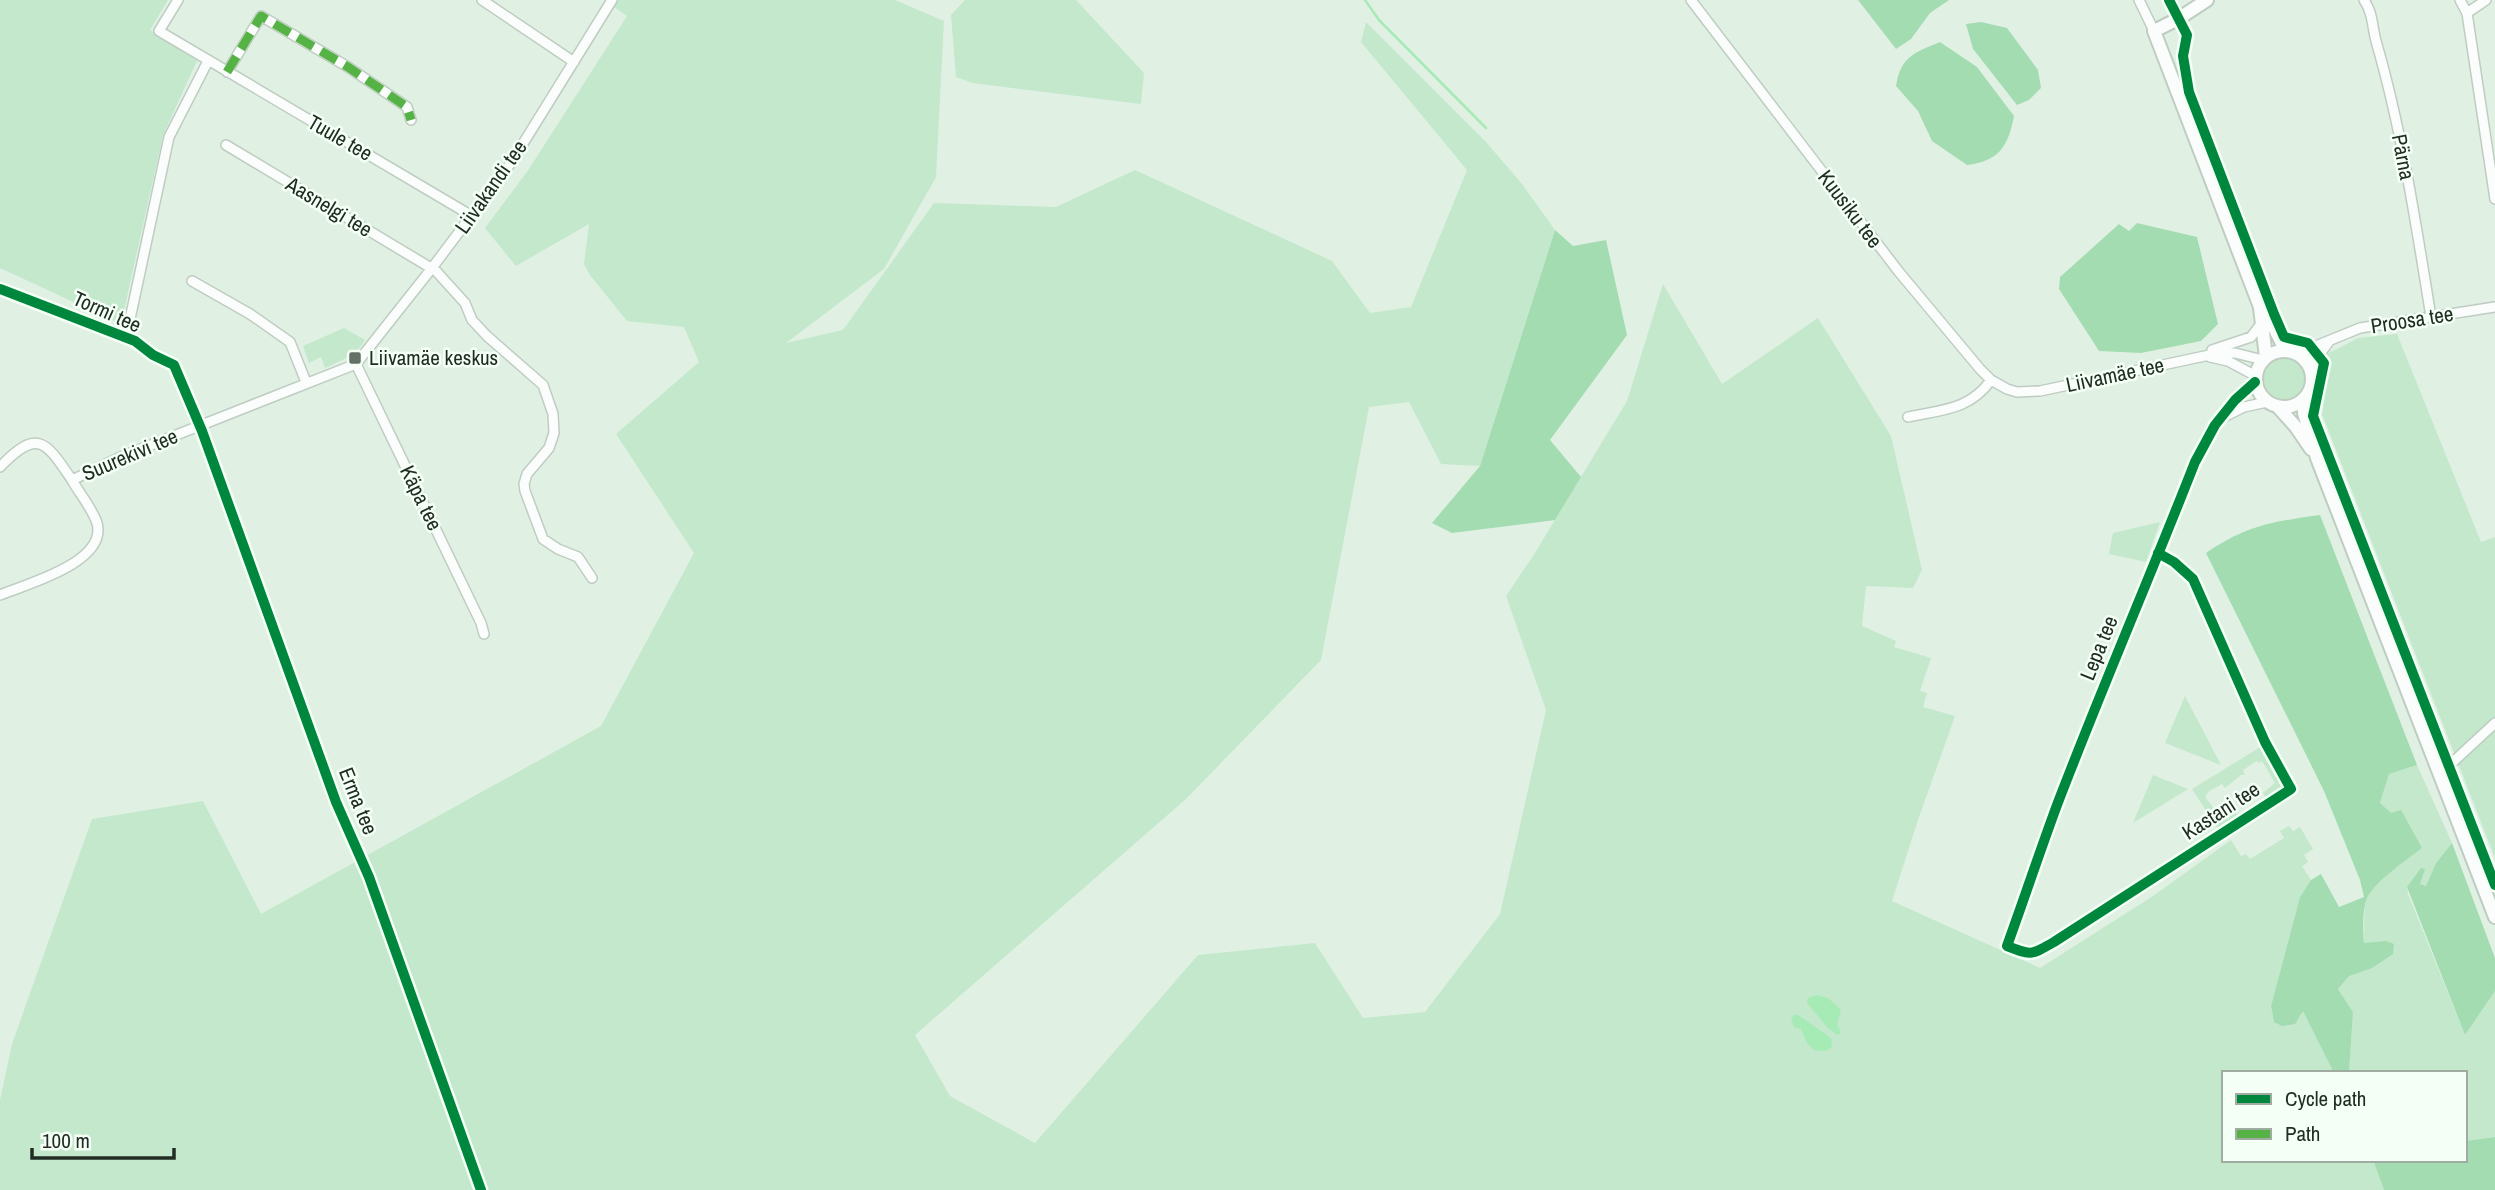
<svg xmlns="http://www.w3.org/2000/svg" width="2495" height="1190" font-family="'Archivo Narrow',sans-serif">
  <rect width="100%" height="100%" fill="#e0f1e4"/>
  <path fill="#c3e8cb" d="M0,0H168L150,30L197,61L163,135L121,324L0,268Z
    M604,0H895L944,21L936,177L884,269L786,343L843,330L934,203L1056,207L1135,170L1332,261L1370,313L1411,307L1467,170L1361,42L1366,22L1486,142L1522,184L1555,230L1480,466L1441,464L1409,402L1369,407L1321,660L1186,799L915,1035L950,1096L1035,1143L1198,955L1315,943L1363,1018L1425,1012L1500,914L1546,710L1506,596L1533,556L1627,401L1663,284L1722,384L1818,318L1891,436L1922,570L1913,588L1866,586L1862,626L1896,641L1894,647L1931,658L1920,691L1927,693L1923,707L1955,716L1918,820L1892,901L2040,968L2153,896L2231,840L2241,856L2246,854L2250,859L2284,838L2280,831L2289,826L2293,831L2300,827L2313,849L2304,855L2308,862L2302,866L2311,880L2300,897L2271,1006L2274,1022L2303,1010L2334,1073H2224V1160H2373L2384,1190H0V1100L12,1044L92,819L203,801L261,914L601,726L694,553L616,434L699,362L684,327L627,321L590,275L584,264L589,224L516,266L485,228L529,169L627,16Z
    M965,0H1076L1144,73L1141,104L973,83L956,77L951,15Z
    M344,328L365,340L355,354L325,368L321,357L309,363L303,346Z
    M2397,334L2481,542L2495,537V858L2322,414L2329,366L2327,354L2358,338Z
    M2263 379a21 21 0 1 1 42 0a21 21 0 1 1-42 0Z
    M2160,522L2146,562L2109,554L2113,533Z
    M2185,696L2221,765L2165,743Z
    M2262,746L2283,787L2266,798L2263,793L2275,783L2262,761L2259,763L2257,761L2243,770L2245,775H2241L2225,788L2222,784L2208,792L2205,797L2221,818L2235,812L2238,816L2218,829L2192,789Z
    M2417,765L2452,843L2436,863L2426,886L2419,884L2407,887L2408,894L2465,1035L2495,991V1137L2465,1141V1073H2349L2353,1012L2338,989C2348,976 2362,957 2364,940C2365,926 2362,910 2368,896C2377,879 2406,861 2422,848L2380,803L2389,774Z
    M2153,775L2188,789L2133,823Z"/>
  <path fill="#a3dcb1" d="M1858,0H1949L1930,13L1911,39L1896,49Z
    M1981,22L2007,28L2038,70L2041,88L2029,100L2017,105L1973,49L1966,24Z
    M1940,42L1977,67L2014,116C2008,147 1999,161 1967,165L1932,141L1918,111L1896,86C1901,56 1914,53 1940,42Z
    M2137,223L2197,237L2218,324L2201,341L2141,353L2099,351L2059,289L2060,277L2119,224L2129,231Z
    M1555,230L1573,246L1606,240L1627,335L1550,440L1581,477L1555,520L1452,533L1432,523L1480,466Z
    M2320,515L2417,765L2389,774L2380,803L2391,813L2401,810L2422,848C2407,860 2375,881 2367,898C2362,911 2363,929 2364,943L2386,941L2394,944L2393,954L2372,968L2349,976L2338,989L2353,1012L2349,1073H2334L2303,1011L2295,1024L2282,1026L2274,1022L2271,1006L2300,897L2311,880L2321,874L2339,907L2364,897L2360,880L2324,791L2206,553C2248,525 2271,522 2320,515Z
    M2452,843L2495,958V991L2465,1035L2407,887L2421,868L2425,869L2420,884L2426,886L2436,863Z
    M2495,1137V1190H2384L2373,1160H2465V1141Z"/>
  <path fill="#a6eab6" d="M1817,995L1828,998L1841,1010L1837,1024L1841,1032L1838,1035L1828,1028L1807,1003L1808,998Z
    M1794,1015H1798L1831,1038L1832,1047L1826,1051L1814,1050L1807,1043L1801,1029L1794,1027L1791,1018Z"/>
  <g fill="none" stroke-linecap="round" stroke-linejoin="round">
    <path stroke="#a6eab6" stroke-width="2.5" d="M1365,0L1379,20L1486,128"/>
    <g stroke="#bfccc2" stroke-width="12">
      <path id="street" d="M178,0L159,31L472,216
        M482,0L574,62
        M1691,0L1899,272L1980,369L1991,380L2007,389L2017,392L2040,391L2219,353H2235L2263,360
        M2139,0L2154,31
        M2364,0C2373,13 2372,26 2376,41C2402,131 2416,224 2431,317
        M2460,0L2467,13L2495,199
        M2467,13L2486,0
        M227,72L261,16L348,67L407,107L411,120
        M226,145L436,271L465,303L472,320L487,336L543,385L553,414L554,433L549,448L527,474L524,484L525,491L543,539L558,549L578,557L592,578
        M192,281L250,314L290,342L306,382
        M0,289L135,341L153,355L174,365L202,431L336,802L369,877L481,1190
        M135,341L130,334V319L169,137L208,61
        M2212,350L2251,337L2261,324
        M2293,352L2306,350L2360,328L2495,307
        M2210,357L2228,361L2256,376
        M356,364L481,623L484,634
        M2311,371L2319,355L2328,343
        M1908,417C1941,410 1970,410 1991,380
        M2222,418L2244,407L2267,402
        M0,467C38,427 46,442 72,480
        M2158,553L2174,562L2193,579L2265,742L2291,789L2054,942C2031,955 2032,956 2007,946C2024,899 2040,851 2057,805C2101,690 2150,577 2195,462L2215,425L2235,400L2255,382
        M0,595C27,584 108,562 97,523C92,508 79,493 72,480L123,456L356,364L432,268L511,163L612,0
        M2440,774L2495,723"/>
    </g>
    <g stroke="#bfccc2" stroke-width="16">
      <path id="secondary" d="M2207,0L2178,19L2154,31L2260,307L2269,318L2286,351
        M2260,308L2266,357
        M2256 379a28 28 0 1 1 56 0a28 28 0 1 1-56 0Z
        M2304,400V413L2317,458L2495,917
        M2278,407L2296,427L2311,449"/>
    </g>
    <use href="#street" stroke="#fafdfb" stroke-width="9"/>
    <use href="#secondary" stroke="#fafdfb" stroke-width="12"/>
    <path stroke="#55b245" stroke-width="9" stroke-dasharray="18 9" stroke-linecap="butt" d="M227,72L261,16L348,67L407,107L411,120"/>
    <g stroke="#f4fff6" stroke-width="15">
      <path id="cycleway" d="M2169,0L2187,35L2183,56L2189,92L2274,314L2284,337L2308,343L2324,363L2313,416L2495,885
        M0,289L135,341L153,355L174,365L202,431L336,802L369,877L481,1190
        M2158,553L2174,562L2193,579L2265,742L2291,789L2054,942C2031,955 2032,956 2007,946C2024,899 2040,851 2057,805C2101,690 2150,577 2195,462L2215,425L2235,400L2255,382"/>
    </g>
    <use href="#cycleway" stroke="#00873e" stroke-width="10"/>
  </g>
  <rect fill="#647167" stroke="#f4fff6" stroke-width="2.5" x="348" y="351" width="14" height="14" rx="3.5"/>
  <g text-anchor="middle" stroke-width="5" stroke-linejoin="round" paint-order="stroke">
    <g font-size="21" fill="#212c23" stroke="#f4fff6">
      <text transform="translate(340 138) rotate(30)" y="7">Tuule tee</text>
      <text transform="translate(2403 157) rotate(79)" y="7">Pärna</text>
      <text transform="translate(491 187) rotate(-55)" y="7">Liivakandi tee</text>
      <text transform="translate(329 207) rotate(31)" y="7">Aasnelgi tee</text>
      <text transform="translate(1850 209) rotate(53)" y="7">Kuusiku tee</text>
      <text transform="translate(107 312) rotate(24)" y="7">Tormi tee</text>
      <text transform="translate(2412 320) rotate(-9)" y="7">Proosa tee</text>
      <text transform="translate(2115 375) rotate(-12)" y="7">Liivamäe tee</text>
      <text transform="translate(130 455) rotate(-23)" y="7">Suurekivi tee</text>
      <text transform="translate(421 498) rotate(64)" y="7">Käpa tee</text>
      <text transform="translate(2099 648) rotate(-68)" y="7">Lepa tee</text>
      <text transform="translate(358 801) rotate(68)" y="7">Erma tee</text>
      <text transform="translate(2221 811) rotate(-33)" y="7">Kastani tee</text>
    </g>
    <g font-size="21" fill="#212c23" stroke="#f4fff6" text-anchor="start">
      <text x="369" y="365">Liivamäe keskus</text>
    </g>
  </g>
  <rect x="2222" y="1071" width="245" height="91" fill="#f4fff6" stroke="#a0aba2" stroke-width="2"/>
  <rect x="2236" y="1094" width="35" height="10" fill="#00873e" stroke="#a0aba2" stroke-width="2"/>
  <text x="2285" y="1106" font-size="21" fill="#212c23">Cycle path</text>
  <rect x="2236" y="1129" width="35" height="10" fill="#55b245" stroke="#a0aba2" stroke-width="2"/>
  <text x="2285" y="1141" font-size="21" fill="#212c23">Path</text>
  <path d="M32 1148v10h142v-10" fill="none" stroke="#212c23" stroke-width="3.5"/>
  <text x="42" y="1148" font-size="21" fill="#212c23" stroke="#f4fff6" stroke-width="5" paint-order="stroke">100 m</text>
</svg>
